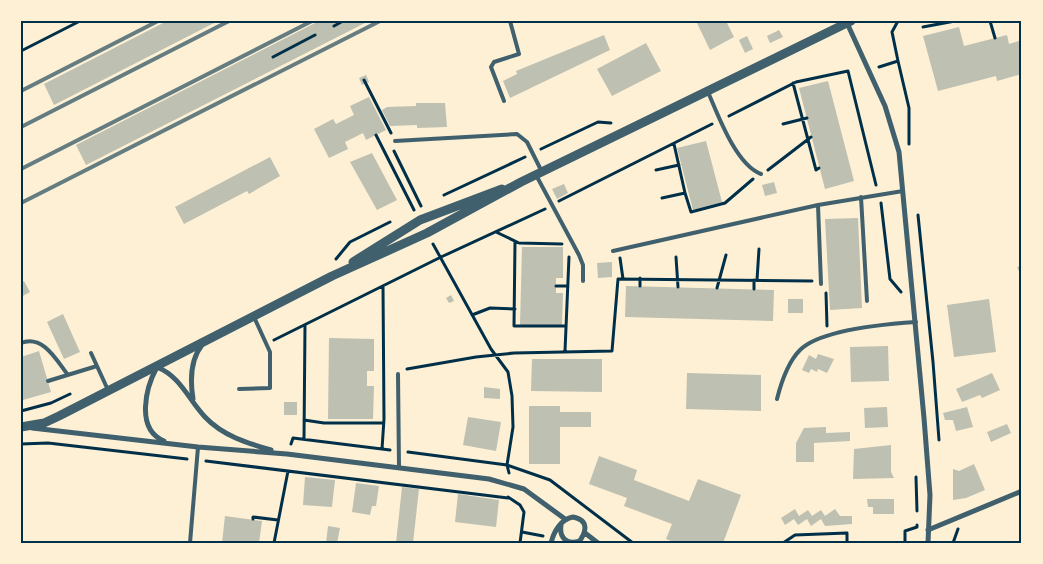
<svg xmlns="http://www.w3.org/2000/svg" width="1043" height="564" font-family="Cabin,sans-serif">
  <rect width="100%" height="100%" fill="#fdf0d5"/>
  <path fill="#bec0b2" d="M167,21H218L54,105L44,84Z
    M319,21H369L86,165L76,145Z
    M696,21H726L734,37L710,50Z
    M959,27L964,46L1007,35L1009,44L1022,40V74L997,81L996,76L938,91L923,36Z
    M779,30L783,37L770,43L767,36Z
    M604,35L610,50L510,98L503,81L517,74L516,71Z
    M747,36L753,49L745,53L739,40Z
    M646,43L661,71L612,96L597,69Z
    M366,75L369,82L362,85L359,78Z
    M828,81L854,181L825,189L799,88Z
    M369,97L386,130L366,140L363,133L345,142L348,149L329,158L314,129L333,119L336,124L354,115L350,106Z
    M416,103H445L447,127L417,128V125L390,126L382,110L387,107L416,106Z
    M706,141L722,202L693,210L677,148Z
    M372,153L397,200L377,210L350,162Z
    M270,157L280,176L249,194L247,191L184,224L175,207Z
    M774,182L777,193L765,196L762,185Z
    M564,184L568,193L557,199L552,189Z
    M858,218L862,308L830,310L825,219Z
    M522,247H563V278H556V293H563L562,325H520Z
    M612,262V277L598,278L597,263Z
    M1022,266V278L1017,267Z
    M24,281L30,292L21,297V283Z
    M626,286L774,290L773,321L625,317Z
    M451,295L454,301L449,303L446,298Z
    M788,299H803V313H788Z
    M989,299L996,352L954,357L947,305Z
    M63,314L80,352L64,359L47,322Z
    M329,338L374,339V371H367V386H374L373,419H328Z
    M888,346L889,381L851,382L850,347Z
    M39,351L51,392L23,400L21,357Z
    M818,354L834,359L827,373L818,369L817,372L811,369L809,373L802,370L809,355L816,359Z
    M532,359H602V392L531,391Z
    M687,373L761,375V411L686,409Z
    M992,373L1000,390L982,398L980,395L962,402L956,389Z
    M484,387L500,389V399L484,398Z
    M284,402H297V415H284Z
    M529,406H560V412H591V427H560V464H529Z
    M887,407L888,427L865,428L864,408Z
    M967,407L973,427L956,431L953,420H945L943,413Z
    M468,417L501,422L496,451L463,445Z
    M1007,424L1011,433L991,442L987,432Z
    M826,427V433L850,432V441L814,443V462H796V443L804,428Z
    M891,445V472L894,478L853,479L854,449Z
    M599,456L637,470L634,480L689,501L698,479L741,495L723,543H676L666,539L672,524L624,506L627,498L589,484Z
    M974,464L985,490L966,498L953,500V469L959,471Z
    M305,477L335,480L332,507L303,505Z
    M356,483L379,486L376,506H372L370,515L352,512Z
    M402,487L419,489L413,543H396Z
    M458,494L499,500L496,527L455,522Z
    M867,499H894V514H873V507H868Z
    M795,509L799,516L808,510L812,516L821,510L825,516L835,509L840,516H852V524L825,526L821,519L811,526L807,519L798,525L794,519L785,525L781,518Z
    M225,516L262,521L259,543H222Z
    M328,526L340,528L337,543H326Z"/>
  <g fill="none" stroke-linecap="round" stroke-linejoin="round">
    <path stroke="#003049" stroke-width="3" d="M990,21L995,38
      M334,26L343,21
      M923,27L955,21
      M21,51L80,21
      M273,57L315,35
      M898,61L909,108V144
      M879,67L898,61L892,32L898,21
      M364,80L391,133
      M793,83L816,170L819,168
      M729,116L796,82L848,71L876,185
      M783,124L807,118
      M376,135L414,210
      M674,144L685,193
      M541,149L598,122L611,123
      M394,151L421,206
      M656,170L679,165
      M768,170L811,137
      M444,195L525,157
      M662,198L685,193L691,212L725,203L753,179
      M559,201L712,124
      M881,203L890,279L901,292
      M918,215L933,362L939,440
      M496,232L519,243L562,244
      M515,242L514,326H566
      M433,244L491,349L508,372L512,396L513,427L507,465L509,473
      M676,257L678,287
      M620,258L623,279
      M336,259L350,242L390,222
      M640,278V286
      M754,280V289
      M757,280L759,249
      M556,286H568
      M717,288L726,255
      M826,293L827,326
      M472,315L490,308L515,309
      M274,340L441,257L545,209
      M565,351L569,257
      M407,369L476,357L514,353L612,351L618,279L812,281
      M21,411L51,403L70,394
      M304,420L324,423H382
      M304,439L305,325
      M21,444L48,443L187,459
      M291,444L293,438L390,450
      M382,449L384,419L383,286
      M408,452L507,465L550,480L633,543
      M206,461L508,498
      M916,477L917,511
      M508,497L520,505L524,512L520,543
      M253,519V517L278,520
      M522,532L543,536
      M274,543L288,471
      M783,543L795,535L847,533V543
      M905,543V531L917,527V525
      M953,543L958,529"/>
    <path stroke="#3f606c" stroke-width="4" d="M708,92C718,115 736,165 761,174
      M504,101L491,67L494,62L519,54L510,21
      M395,141L517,134L527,142L542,172
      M536,175L579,255L583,265V281
      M861,197L867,301
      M818,205L821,284
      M613,251L818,205L903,191
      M21,343C43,334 57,361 68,375
      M91,353L108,390
      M398,374L399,467
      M48,381L97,366
      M239,389L270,388V352L254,317
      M777,399C781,383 788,362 800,350C821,329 886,324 916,322
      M190,543L198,447"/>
    <path stroke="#3f606c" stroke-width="5" d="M847,23L885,106L899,152L924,418L930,495L928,543
      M193,399C190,380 190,360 202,345
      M32,428L198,447L287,454L489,479L524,489L565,519
      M164,441C135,429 146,387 157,367C181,377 188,399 205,417C223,436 247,443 271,450
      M561,525C559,538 567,545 579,541
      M928,530L1022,491
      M585,533L598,543
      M551,543C554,531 561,519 573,517C589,520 587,532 578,543"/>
    <path stroke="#3f606c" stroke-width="9" d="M353,262L420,220L502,189
      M21,427L44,423L59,416L332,276L427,233L521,182L851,21"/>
    <path stroke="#657d81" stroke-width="4" d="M21,91L158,21
      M21,127L229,21
      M21,169L312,21
      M21,203L380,21"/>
  </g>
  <rect width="1043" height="564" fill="none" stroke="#fdf0d5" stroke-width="45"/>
  <rect x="22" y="22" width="998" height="520" fill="none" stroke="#003049" stroke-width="2"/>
</svg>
